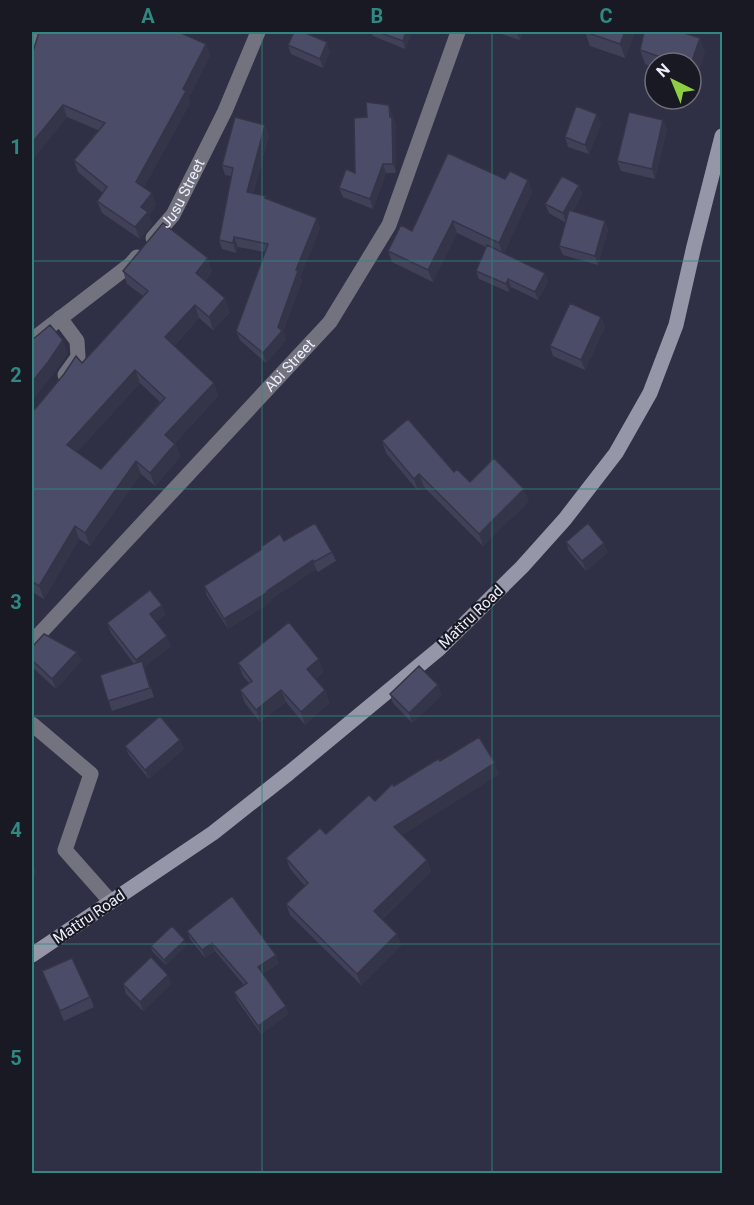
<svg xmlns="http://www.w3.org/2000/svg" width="754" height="1205" font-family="Roboto,sans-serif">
  <rect width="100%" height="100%" fill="#2f3045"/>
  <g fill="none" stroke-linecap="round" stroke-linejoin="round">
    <path stroke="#72737e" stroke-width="15" d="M60,318L77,341L78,357L65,375"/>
    <g stroke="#72737e" stroke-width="15">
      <path d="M32,46L38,32"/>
      <path id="s1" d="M153,238L173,215L225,111L258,32"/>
      <path d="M32,340L131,264L137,257"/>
      <path id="s2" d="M32,642L330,322L389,225L458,32"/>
      <path d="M32,724L91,774L65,850L111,902"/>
    </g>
    <path stroke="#9597a8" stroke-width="15" d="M32,955L213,833L289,773L439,649L522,567L565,519L616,453L650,393L676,325L694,246L722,136"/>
  </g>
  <path fill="#404159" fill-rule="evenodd" d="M39,32L206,44L210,56L188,99L190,103L144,187L156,205L149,215L152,224L140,239L102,213L97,201L103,193L78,172L74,160L98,130L67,117L32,160Z
    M371,32H412L405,49L373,36Z
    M495,32H523L520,40Z
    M585,32H635L625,58L590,46Z
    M288,45L330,51L323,68L291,54Z
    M640,50L705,52L695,81L691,79V63H655V68L645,64Z
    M389,105L396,126V173H386L373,209L343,197L339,188L355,173L367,117Z
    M663,120L667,129L655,179L621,171L617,161Z
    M601,124L589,154L568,147L565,137Z
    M269,135L253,193L267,198L320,228L300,277L302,281L283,332L286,340L266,363L240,340L236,331L265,252L238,247L236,253L222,249L219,240L231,176L225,175L222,165Z
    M505,179L528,180L532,192L504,253L548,281L538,300L511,287L509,292L479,279L476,271L486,247L457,233L433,282L392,262L388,251L412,231Z
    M579,185L582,195L573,211L605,221L608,230L598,265L563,255L559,246L566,223L549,213L545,204Z
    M123,271H212L205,281L230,312L213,330L199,318L174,346L214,383L218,396L175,443L180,457L155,486L141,474L90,546L79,539L44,599L32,592V411L82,363L143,296L127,284ZM140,383L160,402L101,469L77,452Z
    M601,317L605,327L585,370L553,356L550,346Z
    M382,441L470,482L529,501L483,546L424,487L418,491L386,453Z
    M284,541L332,552L336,561L318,572L316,569L270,600L271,602L228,629L207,596L204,586L262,549L261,547Z
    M566,542L608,552L586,571L569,551Z
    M166,614L156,622L171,646L144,667L154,697L112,711L100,675L134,664L111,633L107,623Z
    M32,647L77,652L81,661L56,689L32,667Z
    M238,663L324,672L315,679L325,690L329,703L305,725L286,702L260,722L245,703L240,690L249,683L243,676Z
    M390,694L442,695L412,723L393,703Z
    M180,740L184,749L149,779L129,755L125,746Z
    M440,761L499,774L402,835L427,860L431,871L382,919L397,934L401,945L361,985L290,915L286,904L305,886L290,869L286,858L326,834L375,801L394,786Z
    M187,931L279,963L263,974L286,1006L288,1014L261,1034L237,1000L234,992L244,985L215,951L205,958L190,939Z
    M187,945L166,965L152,951L151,946Z
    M42,971L90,997L94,1007L64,1021Z
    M123,984H171L143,1011L126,994Z"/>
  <path fill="#343548" d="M406,32H412L405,49L403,41Z
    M516,32H523L520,40Z
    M625,32H635L625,58L620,44Z
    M700,38L705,52L695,81L691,69V64Z
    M327,42L330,51L323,68L320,59Z
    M206,44L210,56L188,99L190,103L140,194L136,182Z
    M63,105L67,117L32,160V143Z
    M389,105L396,126V173L393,164Z
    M597,114L601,124L589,154L585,145Z
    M663,120L667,129L655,179L652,169Z
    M265,125L269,135L250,202L247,192Z
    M383,164L386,173L373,209L370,199Z
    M528,180L532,192L503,255L499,243Z
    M579,185L582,195L566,223L563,213Z
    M152,193L156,205L149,215L152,224L140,239L135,227L141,207Z
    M317,218L320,228L300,277L302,281L283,332L286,340L266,363L263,353L278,327L296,270Z
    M453,221L457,233L433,282L428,270Z
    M605,221L608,230L598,265L595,256Z
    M234,237L238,247L236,253L233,243Z
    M208,258L212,271L200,286L196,273Z
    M545,273L548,281L538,300L535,292Z
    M508,279L511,287L509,292L506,284Z
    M225,298L230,312L213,330L209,317Z
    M195,305L199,318L170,350L165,337Z
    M601,317L605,327L585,370L581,360Z
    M63,340L68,354L53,375L32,401V382Z
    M135,370L140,383L72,458L67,445Z
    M214,383L218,396L170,448L165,435Z
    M175,444L180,457L155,486L150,473Z
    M136,461L141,474L90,546L85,533Z
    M419,474L424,487L418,491L414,479Z
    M524,489L529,501L483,546L479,534Z
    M75,526L79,539L44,599L39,586Z
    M604,543L608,552L586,571L582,561Z
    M313,560L316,569L270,600L271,602L228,629L224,619Z
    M162,605L166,614L154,624L150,614Z
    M167,636L171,646L144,667L154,697L144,667L139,670L136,660Z
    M77,652L81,661L56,689L52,679Z
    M319,659L324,672L311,682L307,669Z
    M438,685L442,695L412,723L409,713Z
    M281,690L286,702L260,722L256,710Z
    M325,690L329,703L305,725L301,712Z
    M180,740L184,749L149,779L145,770Z
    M495,763L499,774L398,838L394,827Z
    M427,860L431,871L378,922L374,911Z
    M33,862L37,874L32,878V863Z
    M397,934L401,945L361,985L357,974Z
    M185,940L187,945L166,965L164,960Z
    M212,943L215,951L205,958L202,950Z
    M276,955L279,963L261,975L258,967Z
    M168,975L171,984L143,1011L140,1002Z
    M286,1006L288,1014L261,1034L258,1026Z"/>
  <path fill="#4b4c67" stroke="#343548" stroke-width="1.5" fill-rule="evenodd" d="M39,32H179L206,44L183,89L186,91L136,182L152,193L141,207L148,212L135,227L97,201L107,187L74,160L105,123L63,105L32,143V55Z
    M294,32H303L327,42L320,59L288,45Z
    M378,32H406L403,41Z
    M585,32H625L620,44Z
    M644,32H681L700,38L691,64V63H678L640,50Z
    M366,102L389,105L390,117H392L393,164H383L370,199L339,188L346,169L355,173L354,118L367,117Z
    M576,106L597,114L585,145L565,137Z
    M629,112L663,120L652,169L617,161Z
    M235,117L265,125L247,192L266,196L265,198L317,218L296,270L298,271L278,327L282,331L263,353L236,331L268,244L234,237L233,243L219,240L233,168L222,165Z
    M448,153L505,179L510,171L528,180L499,243L453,221L428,270L388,251L401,225L412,231Z
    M562,176L579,185L563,213L545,204Z
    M569,210L605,221L595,256L559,246Z
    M163,223L208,258L196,273L225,298L209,317L195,305L165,337L214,383L165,435L175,444L150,473L136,461L85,533L75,526L39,586L32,581V411L35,409L64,374L76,356L82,363L148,291L123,271ZM135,370L165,398L101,469L67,445Z
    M487,245L545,273L535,292L508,279L506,284L476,271Z
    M570,303L601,317L581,360L550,346Z
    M50,325L63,340L48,362L32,382V340Z
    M408,419L454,472L457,469L470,482L494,458L524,489L479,534L419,474L414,479L382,441Z
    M315,523L332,552L314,562L313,560L267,591L268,592L224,619L204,586L262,549L261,547L280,534L284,541Z
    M588,523L604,543L582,561L566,542Z
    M150,590L162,605L150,614L167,636L136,660L107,623Z
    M289,622L319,659L307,669L325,690L301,712L281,690L256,710L240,690L252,681L238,663Z
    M44,634L77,652L52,679L32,660V647Z
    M142,661L150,688L108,701L100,675Z
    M419,666L438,685L409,713L390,694Z
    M160,716L180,740L145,770L125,746Z
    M479,737L495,763L394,827L427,860L374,911L397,934L357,974L286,904L308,883L286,858L320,828L326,834L369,795L375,801L392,784L394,786L438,759L440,761Z
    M232,896L276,955L258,967L286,1006L258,1026L234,992L247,983L212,943L202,950L187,931Z
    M172,926L185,940L164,960L151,946Z
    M151,957L168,975L140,1002L123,984Z
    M72,958L90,997L60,1011L42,971Z"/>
  <path fill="none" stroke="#308883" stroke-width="1.5" stroke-opacity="0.55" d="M262,32V1174M492,32V1174M32,261H722M32,489H722M32,716H722M32,944H722"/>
  <g text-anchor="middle" stroke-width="4.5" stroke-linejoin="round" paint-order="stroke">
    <g font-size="15" fill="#edeefc" stroke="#191923">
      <text dy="5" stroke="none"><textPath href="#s1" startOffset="54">Jusu Street</textPath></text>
      <text dy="5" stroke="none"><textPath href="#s2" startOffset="378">Abi Street</textPath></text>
      <text transform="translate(471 617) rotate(-44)" y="5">Mattru Road</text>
      <text transform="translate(89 917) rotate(-34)" y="5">Mattru Road</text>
    </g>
  </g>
  <rect width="754" height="1205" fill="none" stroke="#191923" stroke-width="66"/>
  <g transform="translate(673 81) rotate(317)"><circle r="28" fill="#191923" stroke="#6e6e7a" stroke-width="1.5"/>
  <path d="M0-4.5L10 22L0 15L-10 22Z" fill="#8ece43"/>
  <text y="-9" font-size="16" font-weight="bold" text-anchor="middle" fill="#edeefc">N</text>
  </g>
  <rect x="33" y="33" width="688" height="1139" fill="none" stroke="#308883" stroke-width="2"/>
  <g font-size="20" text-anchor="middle" font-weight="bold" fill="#308883">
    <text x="148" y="23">A</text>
    <text x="377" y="23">B</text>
    <text x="606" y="23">C</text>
    <text x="16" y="154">1</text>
    <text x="16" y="382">2</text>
    <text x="16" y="609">3</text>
    <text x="16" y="837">4</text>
    <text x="16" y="1065">5</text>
  </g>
</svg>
